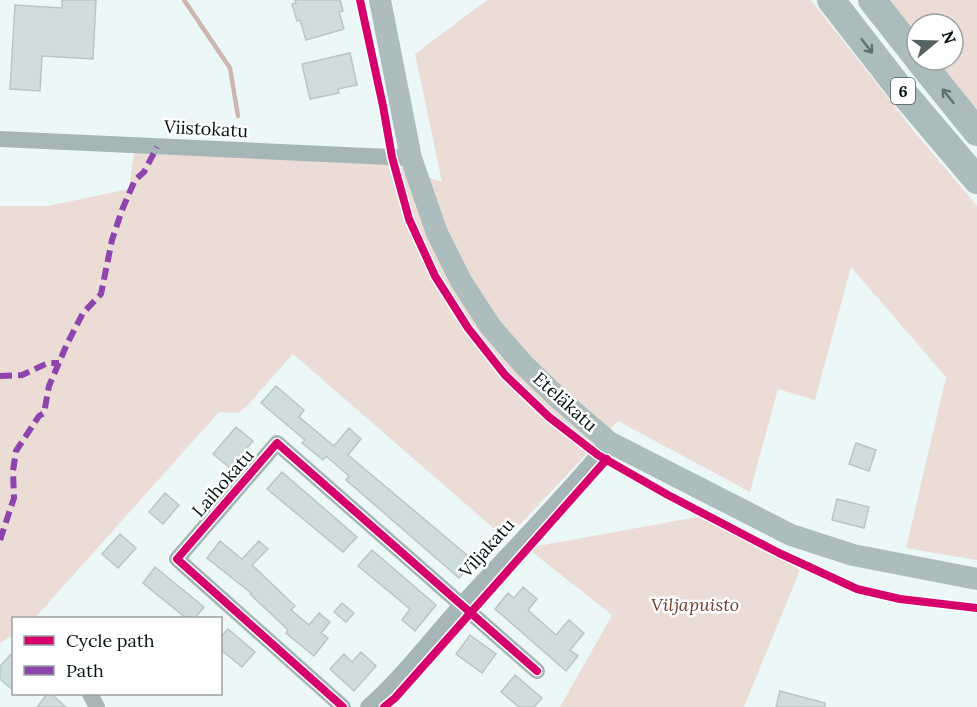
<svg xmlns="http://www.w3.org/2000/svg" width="977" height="707" font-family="Lora,serif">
  <rect width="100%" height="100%" fill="#ecf8f8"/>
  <path fill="#ebdcd6" d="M487,0H811L913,130L977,206V560L906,548L946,377L851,267L815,400L778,389L750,492L618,421L506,539L293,354L247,406L238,413L219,412L35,618H14L13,635L0,643V206H48L129,189L134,152L382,161L442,182L415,54Z
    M889,0H977V112L935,60H953V24H917V37Z
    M708,515L800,570L744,707H560L612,615L527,548Z"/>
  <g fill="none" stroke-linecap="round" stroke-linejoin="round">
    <path stroke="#ccb6af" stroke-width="4.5" d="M184,0L230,68L238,116"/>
  </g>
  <path fill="#cfdddd" stroke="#b9c6c6" stroke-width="1.5" d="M62,0H96L93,59L42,56L40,91L10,89L15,5L62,8Z
    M295,0H340L343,11L339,12L344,29L306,40L300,20L297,21L292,4L296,3Z
    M350,53L357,85L338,89L339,93L310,99L302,64Z
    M276,386L304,410L299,417L334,446L349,428L361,439L348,455L474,561L459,578L346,480L349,476L326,456L323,460L302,443L305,440L261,403Z
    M236,427L253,441L230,468L213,454Z
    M856,443L876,450L869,471L849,464Z
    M282,472L357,537L343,552L267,489Z
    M165,493L179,505L163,524L149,512Z
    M837,499L869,507L864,528L832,520Z
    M120,534L136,548L118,568L102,554Z
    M220,541L242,559L259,541L268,549L252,565L295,606L291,610L309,625L319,613L330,622L321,633L328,638L314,656L286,633L288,630L250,594L251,593L207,558Z
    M372,550L436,605L415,631L402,620L410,609L358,566Z
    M155,567L204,607L195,618H186L143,583Z
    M523,587L537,599L528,610L556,635L569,620L584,633L570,650L578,656L566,671L495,609L508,593L514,598Z
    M342,603L354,613L346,622L334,612Z
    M228,629L255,652L242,667L220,649V638Z
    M470,635L496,654L482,673L456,654Z
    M14,651V691L0,679V666Z
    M361,652L376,666L354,691L330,669L344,654L352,662Z
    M515,675L542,698L534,707H519L501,692Z
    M780,691L825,703V707H776Z
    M48,693H50L66,707H37Z"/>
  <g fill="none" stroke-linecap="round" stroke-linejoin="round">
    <path stroke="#a6b5b5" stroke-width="16" d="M0,139L411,158
      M90,694L97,707
      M343,707L177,559L277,443L537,671
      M368,707C404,675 432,637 464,602C512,549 564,497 609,442"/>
    <path stroke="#adbdbd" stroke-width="22" d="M380,0L411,158L437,233L461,281L490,326L524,365L558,398L609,442L791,535L853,555L977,579"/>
    <path stroke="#acbcbc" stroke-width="28" d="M831,0L900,89L977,180
      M872,0L917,57
      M919,60L977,132"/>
    <path stroke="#8e44ad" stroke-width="6" stroke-dasharray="12 6" stroke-linecap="butt" d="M0,376L22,375L48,363H59
      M0,540L14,498L13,471L16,451L39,416L44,413L49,386L67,344L83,313L101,294L112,240L122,210L135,180L144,172L157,147"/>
    <g stroke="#fff" stroke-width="11">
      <path id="cycleway" d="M360,0L383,106L392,157L409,219L435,276L468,328L505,375L549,417L598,455L668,495L779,553L857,589L900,599L977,608
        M343,707L177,559L277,443L537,671
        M384,707L395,698L607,459"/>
    </g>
    <use href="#cycleway" stroke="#d6006c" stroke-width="8"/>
  </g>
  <defs><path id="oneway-shaft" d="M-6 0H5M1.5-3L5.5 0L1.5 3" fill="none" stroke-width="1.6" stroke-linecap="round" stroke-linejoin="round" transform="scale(1.5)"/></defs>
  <g stroke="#617070">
    <use href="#oneway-shaft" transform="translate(867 46) rotate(52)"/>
    <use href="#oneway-shaft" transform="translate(948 96) rotate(-129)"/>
  </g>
  <g text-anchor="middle" stroke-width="5" stroke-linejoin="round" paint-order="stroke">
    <rect fill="#fff" stroke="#505a5a" stroke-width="1.5" x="891" y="78" width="24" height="26" rx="4.5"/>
    <g font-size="16" font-weight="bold" fill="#051313">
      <text x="903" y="97">6</text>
    </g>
    <g font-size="18" fill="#051313" stroke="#fff">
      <text transform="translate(206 129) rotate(3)" y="6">Viistokatu</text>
      <text transform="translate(565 402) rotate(42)" y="6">Eteläkatu</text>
      <text transform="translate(223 483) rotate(-49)" y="6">Laihokatu</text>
      <text transform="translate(487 548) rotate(-48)" y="6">Viljakatu</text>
    </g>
    <g font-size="18" font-style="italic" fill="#703d2f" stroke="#fff">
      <text x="695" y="611">Viljapuisto</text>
    </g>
  </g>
  <rect x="12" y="617" width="210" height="78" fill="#ffffff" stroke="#9ba1a1" stroke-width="1.5"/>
  <rect x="24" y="636" width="30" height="9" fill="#d6006c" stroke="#9ba1a1" stroke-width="1.5"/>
  <text x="66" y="647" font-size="18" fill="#051313">Cycle path</text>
  <rect x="24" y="666" width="30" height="9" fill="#8e44ad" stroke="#9ba1a1" stroke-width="1.5"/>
  <text x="66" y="677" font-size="18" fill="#051313">Path</text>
  <g transform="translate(935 42) rotate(71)"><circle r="28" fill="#ffffff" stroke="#9ba1a1" stroke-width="1.5"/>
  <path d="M0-4.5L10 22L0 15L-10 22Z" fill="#566363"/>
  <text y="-9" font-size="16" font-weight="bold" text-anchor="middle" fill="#051313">N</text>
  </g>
</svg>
